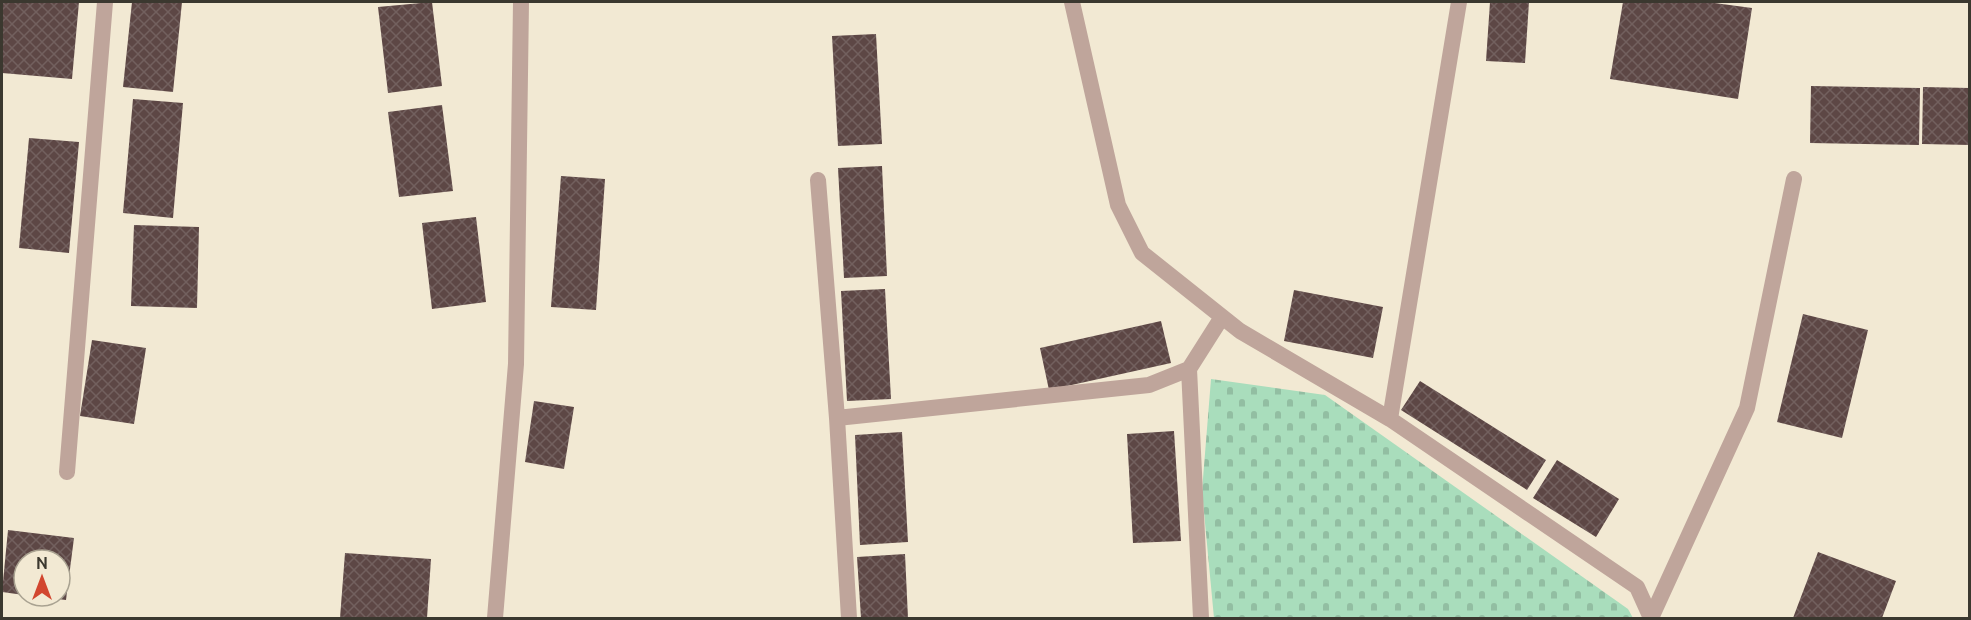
<svg xmlns="http://www.w3.org/2000/svg" width="1971" height="620" font-family="Ubuntu,sans-serif">
  <defs>
    <pattern id="cemetery-stones" width="16" height="16" patternUnits="userSpaceOnUse" patternTransform="scale(1.5)"><rect width="16" height="16" fill="#a9ddbc"/><path d="M2 7V4a2 2 0 0 1 4 0v3zM10 15v-3a2 2 0 0 1 4 0v3z" fill="#92bea2"/></pattern>
    <pattern id="building-cross-hatch" width="8" height="8" patternUnits="userSpaceOnUse" patternTransform="scale(1.5)"><rect width="8" height="8" fill="#5d4745"/><path d="M0 0l8 8M0 8l8-8" fill="none" stroke="#72605e"/></pattern>
  </defs>
  <rect width="100%" height="100%" fill="#f2e9d3"/>
  <path fill="url(#cemetery-stones)" d="M1211,379L1325,395L1628,609L1633,618H1214L1202,491Z"/>
  <path fill="url(#building-cross-hatch)" d="M2,2H79L72,79L2,73Z
    M132,2H182L173,92L123,87Z
    M432,2L442,86L388,93L378,7Z
    M1490,2H1529L1525,63L1486,61Z
    M1623,2H1707L1752,8L1738,99L1610,79Z
    M876,34L882,144L838,146L832,36Z
    M1811,86L1920,88L1919,145L1810,143Z
    M1923,87L1970,88V145L1922,144Z
    M133,99L183,103L173,218L123,213Z
    M442,105L453,191L399,197L388,112Z
    M29,138L79,142L69,253L19,248Z
    M882,166L887,276L844,278L838,168Z
    M561,176L605,179L596,310L551,307Z
    M476,217L486,302L432,309L422,223Z
    M134,225L199,227L197,308L131,306Z
    M885,289L891,399L847,401L841,291Z
    M1294,290L1383,307L1373,358L1284,341Z
    M1803,314L1868,330L1842,438L1777,422Z
    M1161,321L1171,363L1049,390L1040,348Z
    M92,340L146,348L134,424L80,416Z
    M1420,381L1546,460L1527,490L1401,410Z
    M534,401L574,407L564,469L525,462Z
    M1174,431L1181,541L1133,543L1127,434Z
    M902,432L908,542L860,545L855,435Z
    M1557,460L1619,499L1596,537L1533,498Z
    M8,530L74,538L66,600L49,598L60,596V560H24V595L2,592Z
    M1818,552L1896,581L1882,618H1793Z
    M345,553L431,559L427,618H340Z
    M905,554L908,618H861L857,557Z"/>
  <g fill="none" stroke-linecap="round" stroke-linejoin="round">
    <path stroke="#bfa59b" stroke-width="16" d="M1072,2L1118,205L1142,253L1240,331L1390,419L1637,587L1651,618
      M818,180L837,418L1149,385L1189,369L1222,317
      M1189,369L1201,618
      M837,418L849,618
      M1390,419L1459,2
      M67,472L105,2
      M1651,618L1747,408L1794,179"/>
    <path stroke="#bfa59b" stroke-width="16" d="M495,618L516,364L521,2"/>
  </g>
  <rect width="1971" height="620" fill="none" stroke="#3b382f" stroke-width="6"/>
  <g transform="translate(42 578)"><circle r="28" fill="#f2e9d3" stroke="#a9a291" stroke-width="1.5"/>
  <path d="M0-4.5L10 22L0 15L-10 22Z" fill="#d2462f"/>
  <text y="-9" font-size="16" font-weight="bold" text-anchor="middle" fill="#3b382f">N</text>
  </g>
</svg>
